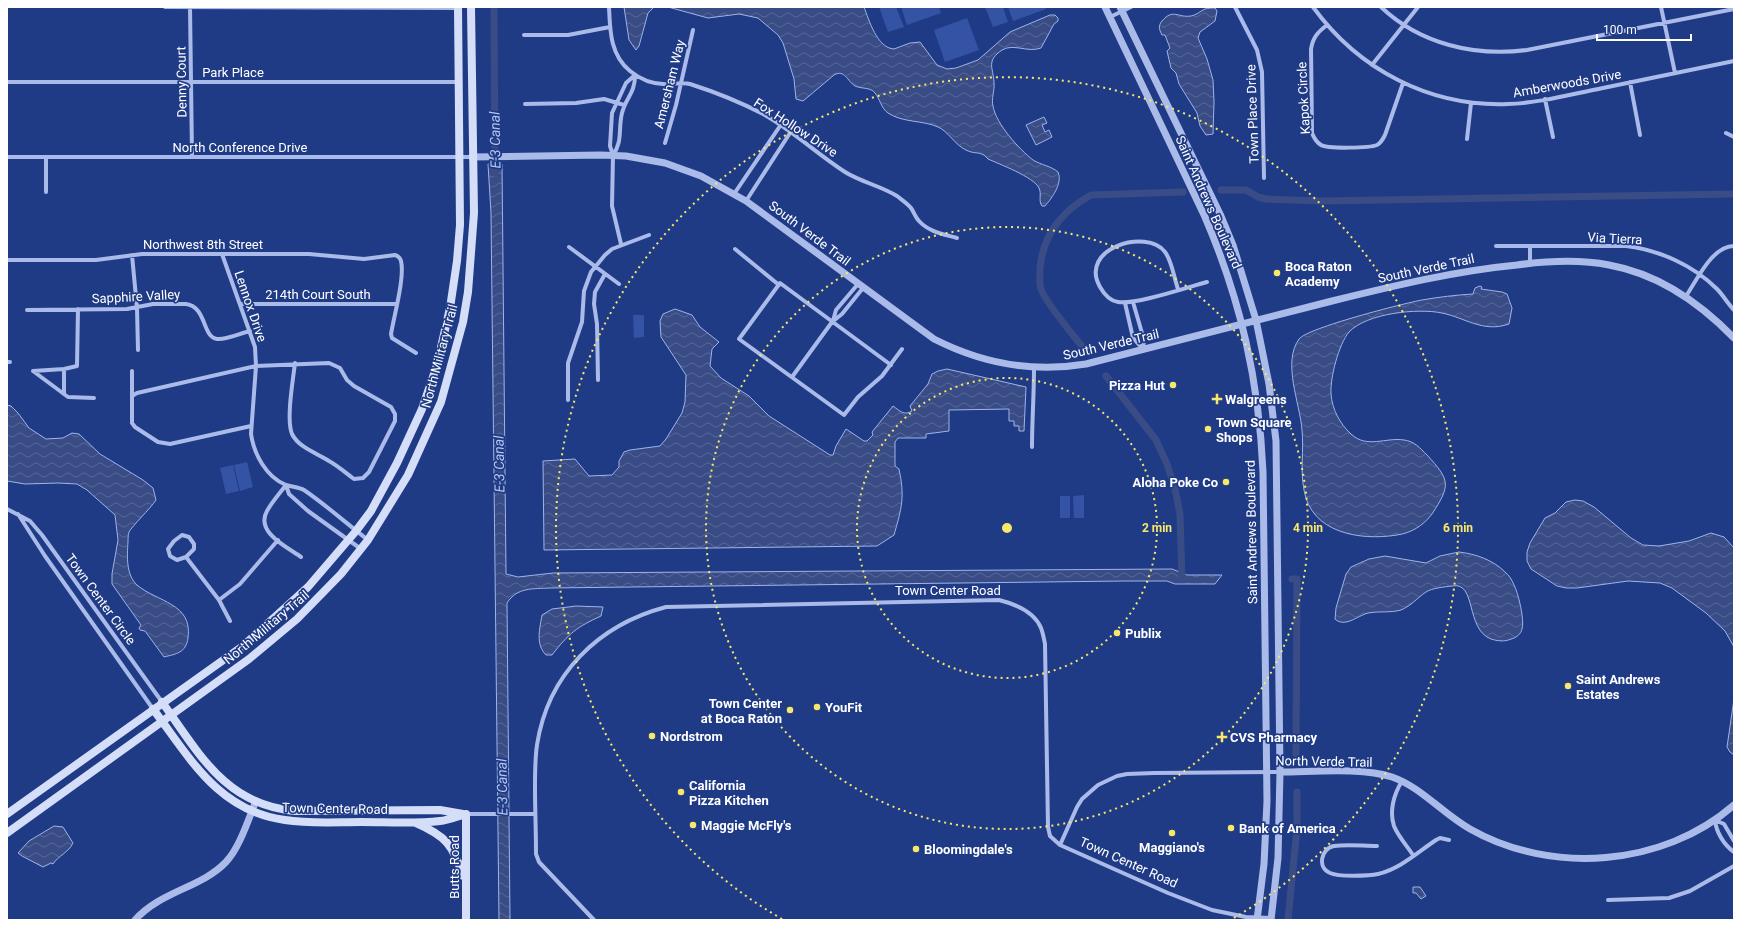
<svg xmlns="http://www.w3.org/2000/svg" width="1741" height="927" font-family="Roboto,sans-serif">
  <defs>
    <pattern id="water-waves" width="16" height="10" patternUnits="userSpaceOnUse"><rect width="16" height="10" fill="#394c85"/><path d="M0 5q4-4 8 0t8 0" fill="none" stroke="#576797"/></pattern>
  </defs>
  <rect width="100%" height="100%" fill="#203b86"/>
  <path fill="#3453a4" d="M879,7H896L904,27L888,32Z
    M901,7H939L941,13L907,25Z
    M985,7H1003L1008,22L993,27Z
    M1008,7H1046V9L1013,21Z
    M967,18L979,50L945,62L934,30Z
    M633,315H644V337L634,338Z
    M247,462L253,487L240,491L234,465Z
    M233,465L239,491L226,494L220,468Z
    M1084,495V518H1074L1073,496Z
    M1060,496H1070V518H1060Z"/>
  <path fill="url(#water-waves)" stroke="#9db4eb" d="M624,7H654L648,13L639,46L636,50L629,40Z
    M668,7H864C869,20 877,48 894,49L910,43L920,42L937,65L947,69L956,68L978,60L1010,32L1050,15H1055L1058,18V21L1054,24L1041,48C1027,53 1014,43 1002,50C986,61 993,67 994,82C995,90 991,99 993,106C996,124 1019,149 1033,160C1041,165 1051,166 1058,172C1063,183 1052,198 1045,206H1042C1038,201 1042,194 1039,188C1034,177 999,164 988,159C981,150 975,155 966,150C955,145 948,131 938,127C923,120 903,123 888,113C881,108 880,99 875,93C871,87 861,89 855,86C847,81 845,69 834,75L803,101L796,99L794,79L783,43L778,35L758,18L739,14L708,18Z
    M1215,8L1217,11L1215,21L1200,32L1198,38L1207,59L1213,80L1214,102L1213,134L1206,135L1200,126L1197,113L1179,84L1176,73L1171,68L1167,51L1170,48L1165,35H1162C1159,29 1158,26 1162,21C1173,8 1178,18 1191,16C1197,15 1200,11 1205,9C1208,8 1212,8 1215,8Z
    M1044,117L1047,123L1042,125L1045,132L1049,130L1052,137L1036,145L1026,125Z
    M488,164H502L506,574L518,577L553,573L1172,569L1187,575H1222L1215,584H1175L1167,581H1125L550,588C533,589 517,587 507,603L510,920H499L491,213Z
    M1480,286L1482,287L1481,289L1502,292L1507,294L1512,308L1509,324C1483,333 1466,318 1442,313C1418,308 1367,313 1349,332C1339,344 1330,377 1331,394C1332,409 1340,424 1351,434C1367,449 1386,437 1404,440C1414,441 1420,448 1427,455C1450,480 1451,485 1432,514C1423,526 1411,533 1397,535C1360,541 1311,533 1304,490C1300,470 1304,450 1302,430C1300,403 1282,363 1299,339C1307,328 1405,303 1422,300C1439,297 1456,295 1473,294L1475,288Z
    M675,309L692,315L700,327L719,342L712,349L710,366L721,378L749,396L769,416L830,455H833L836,446L846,429L864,441H867L873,435L872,432L893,406C900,411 904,416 912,411L910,406L928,384L932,374L938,371L947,369L1026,387L1024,431H1019V426H1014V421H1009V409L949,410V431L926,434V438H898L895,442V466L899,469C905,497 902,507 894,535L877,546L544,550L543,461L575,459L589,476L612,475L619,467V461L624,452L630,450L660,446L666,439L682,413L685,402L686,375L661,337L660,321L663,314Z
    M7,405L11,406L18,413L29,428L46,439L63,438L72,433L79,434L100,454L143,480L153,488L156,500C150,509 132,526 129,532C128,535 128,539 128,542C127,556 126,575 137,585C157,602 193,603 188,638C186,653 176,654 164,657L145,631L140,630L139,628L141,625L112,584V574L118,540L115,515L87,490L77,484L58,483L25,484L7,481Z
    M1575,500L1583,501L1594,507L1631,538L1643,545L1659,546L1689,541L1711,533L1724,537L1734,548V647L1725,631L1706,613L1672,588L1660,583L1628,581L1577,588H1566L1557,586L1531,569L1527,561V552L1530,543L1545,518L1555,513L1566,502Z
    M1459,552C1476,554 1493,560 1505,572C1509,575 1512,580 1514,585C1518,592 1525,621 1522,629C1521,634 1516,638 1511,639C1505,642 1497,641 1491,639C1465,629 1477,581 1452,586C1444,587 1432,588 1426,592C1417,598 1411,606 1401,610C1390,613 1379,611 1368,613C1357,616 1345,628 1335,619L1336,608L1346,574L1351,567L1369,559L1385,556L1426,563L1440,556Z
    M576,606L603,607L601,616C577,627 569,633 552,655H546C535,644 540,628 542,615L552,609Z
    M1734,699V755L1730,752L1727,747Z
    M54,826L63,827L73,843C69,852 58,856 53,864L51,863L43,867L22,856L18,853L29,841Z
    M1413,887H1420L1426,896L1421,899L1416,893H1413Z"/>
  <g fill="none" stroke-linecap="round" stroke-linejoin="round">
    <path stroke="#394c85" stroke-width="7" d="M494,7L495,173
      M1221,190H1246L1258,197L1266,199L1322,201L1734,194
      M1084,349C1075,337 1044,301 1041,289C1039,283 1040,275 1040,268C1043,235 1062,211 1091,195L1183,192
      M1106,376L1156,440L1167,464L1175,489L1180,514L1182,579
      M1292,579H1297L1296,754
      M1288,920L1297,828V792"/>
    <path stroke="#aabbea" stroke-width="4" d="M165,7L458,8
      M190,7L192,156
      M609,7C610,30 610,55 630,71C641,80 654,85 669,84C676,84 683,82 690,84C715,92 740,102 763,114C792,130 817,154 845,172C861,182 881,186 897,196C902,200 907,203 911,208C914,212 915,217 919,221C929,232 943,234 957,238
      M1235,7L1257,50L1262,72L1264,178
      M1313,7C1359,70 1430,107 1508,104C1540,103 1572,94 1603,88C1647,79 1690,70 1734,61
      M1381,7C1420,44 1475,57 1527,50L1734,9
      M1661,7L1675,73
      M1110,17L1131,7
      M1327,25C1318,32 1313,37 1311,49L1312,133C1314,138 1316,142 1321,145C1328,149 1370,148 1377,145C1381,143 1383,139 1385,135L1403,83
      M524,35H568L610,27
      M1372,65L1418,7
      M7,82H458
      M1630,82L1640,135
      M1545,99L1553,137
      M525,104L576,103L604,99L624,105
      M1726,133L1734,137
      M1467,139L1471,103
      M665,143L676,105L693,30
      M613,155C623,141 618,129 622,113C626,97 635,94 635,75
      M7,157H472
      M46,157V192
      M734,194L780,126
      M746,201L790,133
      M621,244L612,206L613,155L610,146L612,113L626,83L635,75
      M1496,246H1626C1659,250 1693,265 1717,289C1723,295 1728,304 1734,310
      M1530,246V263
      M569,247L619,284
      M735,249L779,285
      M222,254L255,347L256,366L251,434C254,454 266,477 286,485C292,487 299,487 304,490C326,505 347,524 368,540
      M132,255L137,308L138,350
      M7,260H96L142,254H309L364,259L395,255C398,256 400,257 401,261C405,277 394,316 391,334L392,338L416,353
      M1178,289C1174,278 1172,261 1165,252C1147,228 1078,248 1100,287C1104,294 1110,301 1118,302C1135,305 1188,287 1207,282
      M1686,296C1697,280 1712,246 1734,246
      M1133,302L1144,340L1143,349
      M1125,303L1133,338L1143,349
      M240,304H397
      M78,309L77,366L64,369L33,371L68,397L94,398
      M27,310L127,309L153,304H186C207,307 202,337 217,339C227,340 241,333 250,331
      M833,321L836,310L858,284
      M7,362H10
      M891,365L780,283L739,339L844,415L858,397L882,376L902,349
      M64,369V394
      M132,371V423L135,427L158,442L170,444L251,426
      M792,377L832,322L842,314L863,288
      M598,380L597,324L594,304L595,292L605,274
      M132,396L137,393L256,366L329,363L340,368L347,380L354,386L391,407L395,414V421L369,472L363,478L354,479C346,473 338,466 329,461C317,453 299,448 292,434C286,420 293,380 295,363
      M568,400V363L582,322L584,291L591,272L605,255L612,249L649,235
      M1032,447C1032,421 1034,395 1034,368
      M286,485L289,494L308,511L361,549
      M286,485C280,493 272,502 267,511C255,532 287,547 301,557
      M7,509L30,521L42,535L162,702
      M18,514L45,556L153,709
      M186,557L177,560L170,556L168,549L174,541L182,535L189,537L194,544V549L186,557L219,600L230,621
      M219,600L240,584L278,540
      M1402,781C1394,794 1389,811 1394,826C1398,836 1407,846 1413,855
      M466,814H535
      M1734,841L1724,824L1715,820C1716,832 1724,845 1734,852
      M1060,845L1077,807L1082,799L1098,785L1117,776L1127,774L1154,773L1280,772
      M1377,846C1363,846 1348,844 1334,846C1321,848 1317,868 1330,873C1338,877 1369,876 1378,874C1400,869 1418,852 1436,840L1440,838L1449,840
      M1608,900L1669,898L1690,891L1734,866
      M594,920L539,862L536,854C536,831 535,809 535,787C535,773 535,758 537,745C548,674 598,625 666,607L999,600C1015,604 1034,611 1041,628C1043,633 1044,639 1045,644L1048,827L1050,836L1060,845L1168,893L1212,910L1246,917L1271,918"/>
    <path stroke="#aabbea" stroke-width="7" d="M1105,7L1205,217C1241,301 1259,381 1263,472L1267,801L1264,864L1257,920
      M1120,7L1221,216L1233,245L1256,320L1269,384L1276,441L1280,772L1278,858L1271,920
      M472,157L600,155L626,156L665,163L701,176L746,201L934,339C983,364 1032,373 1086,364C1168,343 1250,322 1332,301C1393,286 1454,271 1517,265C1547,261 1578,259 1609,265C1659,274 1699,302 1734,338
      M1280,772C1312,772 1362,767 1392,777C1421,787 1442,813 1470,829C1551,875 1663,867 1734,805
      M135,920C161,891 201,888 226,862C240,847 248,820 256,801"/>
    <path stroke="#d5def8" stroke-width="8" d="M162,702C199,753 225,805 295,811L440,810L463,814
      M153,709C190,758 218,811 285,820C310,824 336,822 361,822C387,822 414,824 440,821C449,820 458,816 466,814
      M7,814L243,646L308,587L356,531L371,511L397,463L422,409L437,365L450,308L457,261L460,225L458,7
      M416,823C446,836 453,845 463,876
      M7,833L249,659L297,619L341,574L368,540L408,475L441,402L463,322L468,292L474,213L471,7
      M466,920V814"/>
  </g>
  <g fill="none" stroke="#f7e86a" stroke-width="2" stroke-dasharray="2 4">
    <circle cx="1007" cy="528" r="150"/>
    <circle cx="1007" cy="528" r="301"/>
    <path d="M782 919A451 451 0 1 1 1232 919"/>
  </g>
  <g fill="#f7e86a" stroke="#203b86" stroke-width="1.5">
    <circle cx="1277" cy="273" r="4"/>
    <circle cx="1173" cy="385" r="4"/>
    <path d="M1215 393h4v4h4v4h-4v4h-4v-4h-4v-4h4z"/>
    <circle cx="1208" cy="429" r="4"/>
    <circle cx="1226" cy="482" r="4"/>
    <circle cx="1117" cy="633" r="4"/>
    <circle cx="1568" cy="686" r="4"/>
    <circle cx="817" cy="707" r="4"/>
    <circle cx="790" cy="710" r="4"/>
    <circle cx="652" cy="736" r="4"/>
    <path d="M1220 731h4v4h4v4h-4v4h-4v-4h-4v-4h4z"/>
    <circle cx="681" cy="792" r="4"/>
    <circle cx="693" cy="825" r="4"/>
    <circle cx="1231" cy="828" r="4"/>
    <circle cx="1172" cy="833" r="4"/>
    <circle cx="916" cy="849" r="4"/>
  </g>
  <g text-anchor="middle" stroke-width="3.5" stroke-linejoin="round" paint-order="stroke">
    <g font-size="13" fill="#fff" stroke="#203b86">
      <text x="233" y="77">Park Place</text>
      <text transform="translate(181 82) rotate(-91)" y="5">Denny Court</text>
      <text transform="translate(1567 83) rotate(-10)" y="5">Amberwoods Drive</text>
      <text transform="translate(669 84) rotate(-76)" y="5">Amersham Way</text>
      <text transform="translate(1303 98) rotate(-93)" y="5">Kapok Circle</text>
      <text transform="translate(1252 114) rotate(-92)" y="5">Town Place Drive</text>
      <text transform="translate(796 127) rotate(33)" y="5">Fox Hollow Drive</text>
      <text x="240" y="152">North Conference Drive</text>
      <text transform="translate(1209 202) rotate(66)" y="5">Saint Andrews Boulevard</text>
      <text transform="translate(810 233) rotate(37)" y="5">South Verde Trail</text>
      <text transform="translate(1615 238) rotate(3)" y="5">Via Tierra</text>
      <text x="203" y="249">Northwest 8th Street</text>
      <text transform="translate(1426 268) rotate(-12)" y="5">South Verde Trail</text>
      <text x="318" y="299">214th Court South</text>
      <text transform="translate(136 296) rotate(-3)" y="5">Sapphire Valley</text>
      <text transform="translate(251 306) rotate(71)" y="5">Lennox Drive</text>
      <text transform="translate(1111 344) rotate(-13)" y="5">South Verde Trail</text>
      <text transform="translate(439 356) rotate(-75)" y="5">North Military Trail</text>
      <text transform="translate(1251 532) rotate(-91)" y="5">Saint Andrews Boulevard</text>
      <text x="948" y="595">Town Center Road</text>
      <text transform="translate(101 599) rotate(54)" y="5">Town Center Circle</text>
      <text transform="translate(266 627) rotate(-40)" y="5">North Military Trail</text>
      <text transform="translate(1324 761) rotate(1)" y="5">North Verde Trail</text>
      <text transform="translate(335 808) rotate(1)" y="5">Town Center Road</text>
      <text transform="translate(1129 862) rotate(24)" y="5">Town Center Road</text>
      <text transform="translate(454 867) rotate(-90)" y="5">Butts Road</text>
    </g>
    <g font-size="13" font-weight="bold" fill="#fff" stroke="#203b86" text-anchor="start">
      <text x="1285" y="271">Boca Raton<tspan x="1285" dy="15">Academy</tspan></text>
      <text x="1165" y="390" text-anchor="end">Pizza Hut</text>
      <text x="1225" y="404">Walgreens</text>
      <text x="1216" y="427">Town Square<tspan x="1216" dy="15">Shops</tspan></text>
      <text x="1218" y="487" text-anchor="end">Aloha Poke Co</text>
      <text x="1125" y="638">Publix</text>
      <text x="1576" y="684">Saint Andrews<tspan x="1576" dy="15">Estates</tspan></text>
      <text x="782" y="708" text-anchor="end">Town Center<tspan x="782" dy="15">at Boca Raton</tspan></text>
      <text x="825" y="712">YouFit</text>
      <text x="660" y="741">Nordstrom</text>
      <text x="1230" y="742">CVS Pharmacy</text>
      <text x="689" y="790">California<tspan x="689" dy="15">Pizza Kitchen</tspan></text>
      <text x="701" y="830">Maggie McFly's</text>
      <text x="1239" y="833">Bank of America</text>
      <text x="1172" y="852" text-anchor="middle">Maggiano's</text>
      <text x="924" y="854">Bloomingdale's</text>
    </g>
    <g font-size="14" font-style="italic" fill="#b5c6f1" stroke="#203b86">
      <text transform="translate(495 140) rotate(-91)" y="5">E-3 Canal</text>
      <text transform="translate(499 464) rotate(-91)" y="5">E-3 Canal</text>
      <text transform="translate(502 787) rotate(-91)" y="5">E-3 Canal</text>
    </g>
  </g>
  <circle cx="1007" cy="528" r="6" fill="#f7e86a" stroke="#203b86" stroke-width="2"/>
  <g font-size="12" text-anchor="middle" font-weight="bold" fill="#f7e86a" stroke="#203b86" stroke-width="3.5" stroke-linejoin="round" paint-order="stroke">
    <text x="1157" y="532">2 min</text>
    <text x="1308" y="532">4 min</text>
    <text x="1458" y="532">6 min</text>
  </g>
  <rect width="1741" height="927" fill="none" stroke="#ffffff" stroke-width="16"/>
  <path d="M1597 34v6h94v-6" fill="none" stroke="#ffffff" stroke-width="2"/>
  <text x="1603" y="34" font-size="12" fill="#ffffff" stroke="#203b86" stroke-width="3" paint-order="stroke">100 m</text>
</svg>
